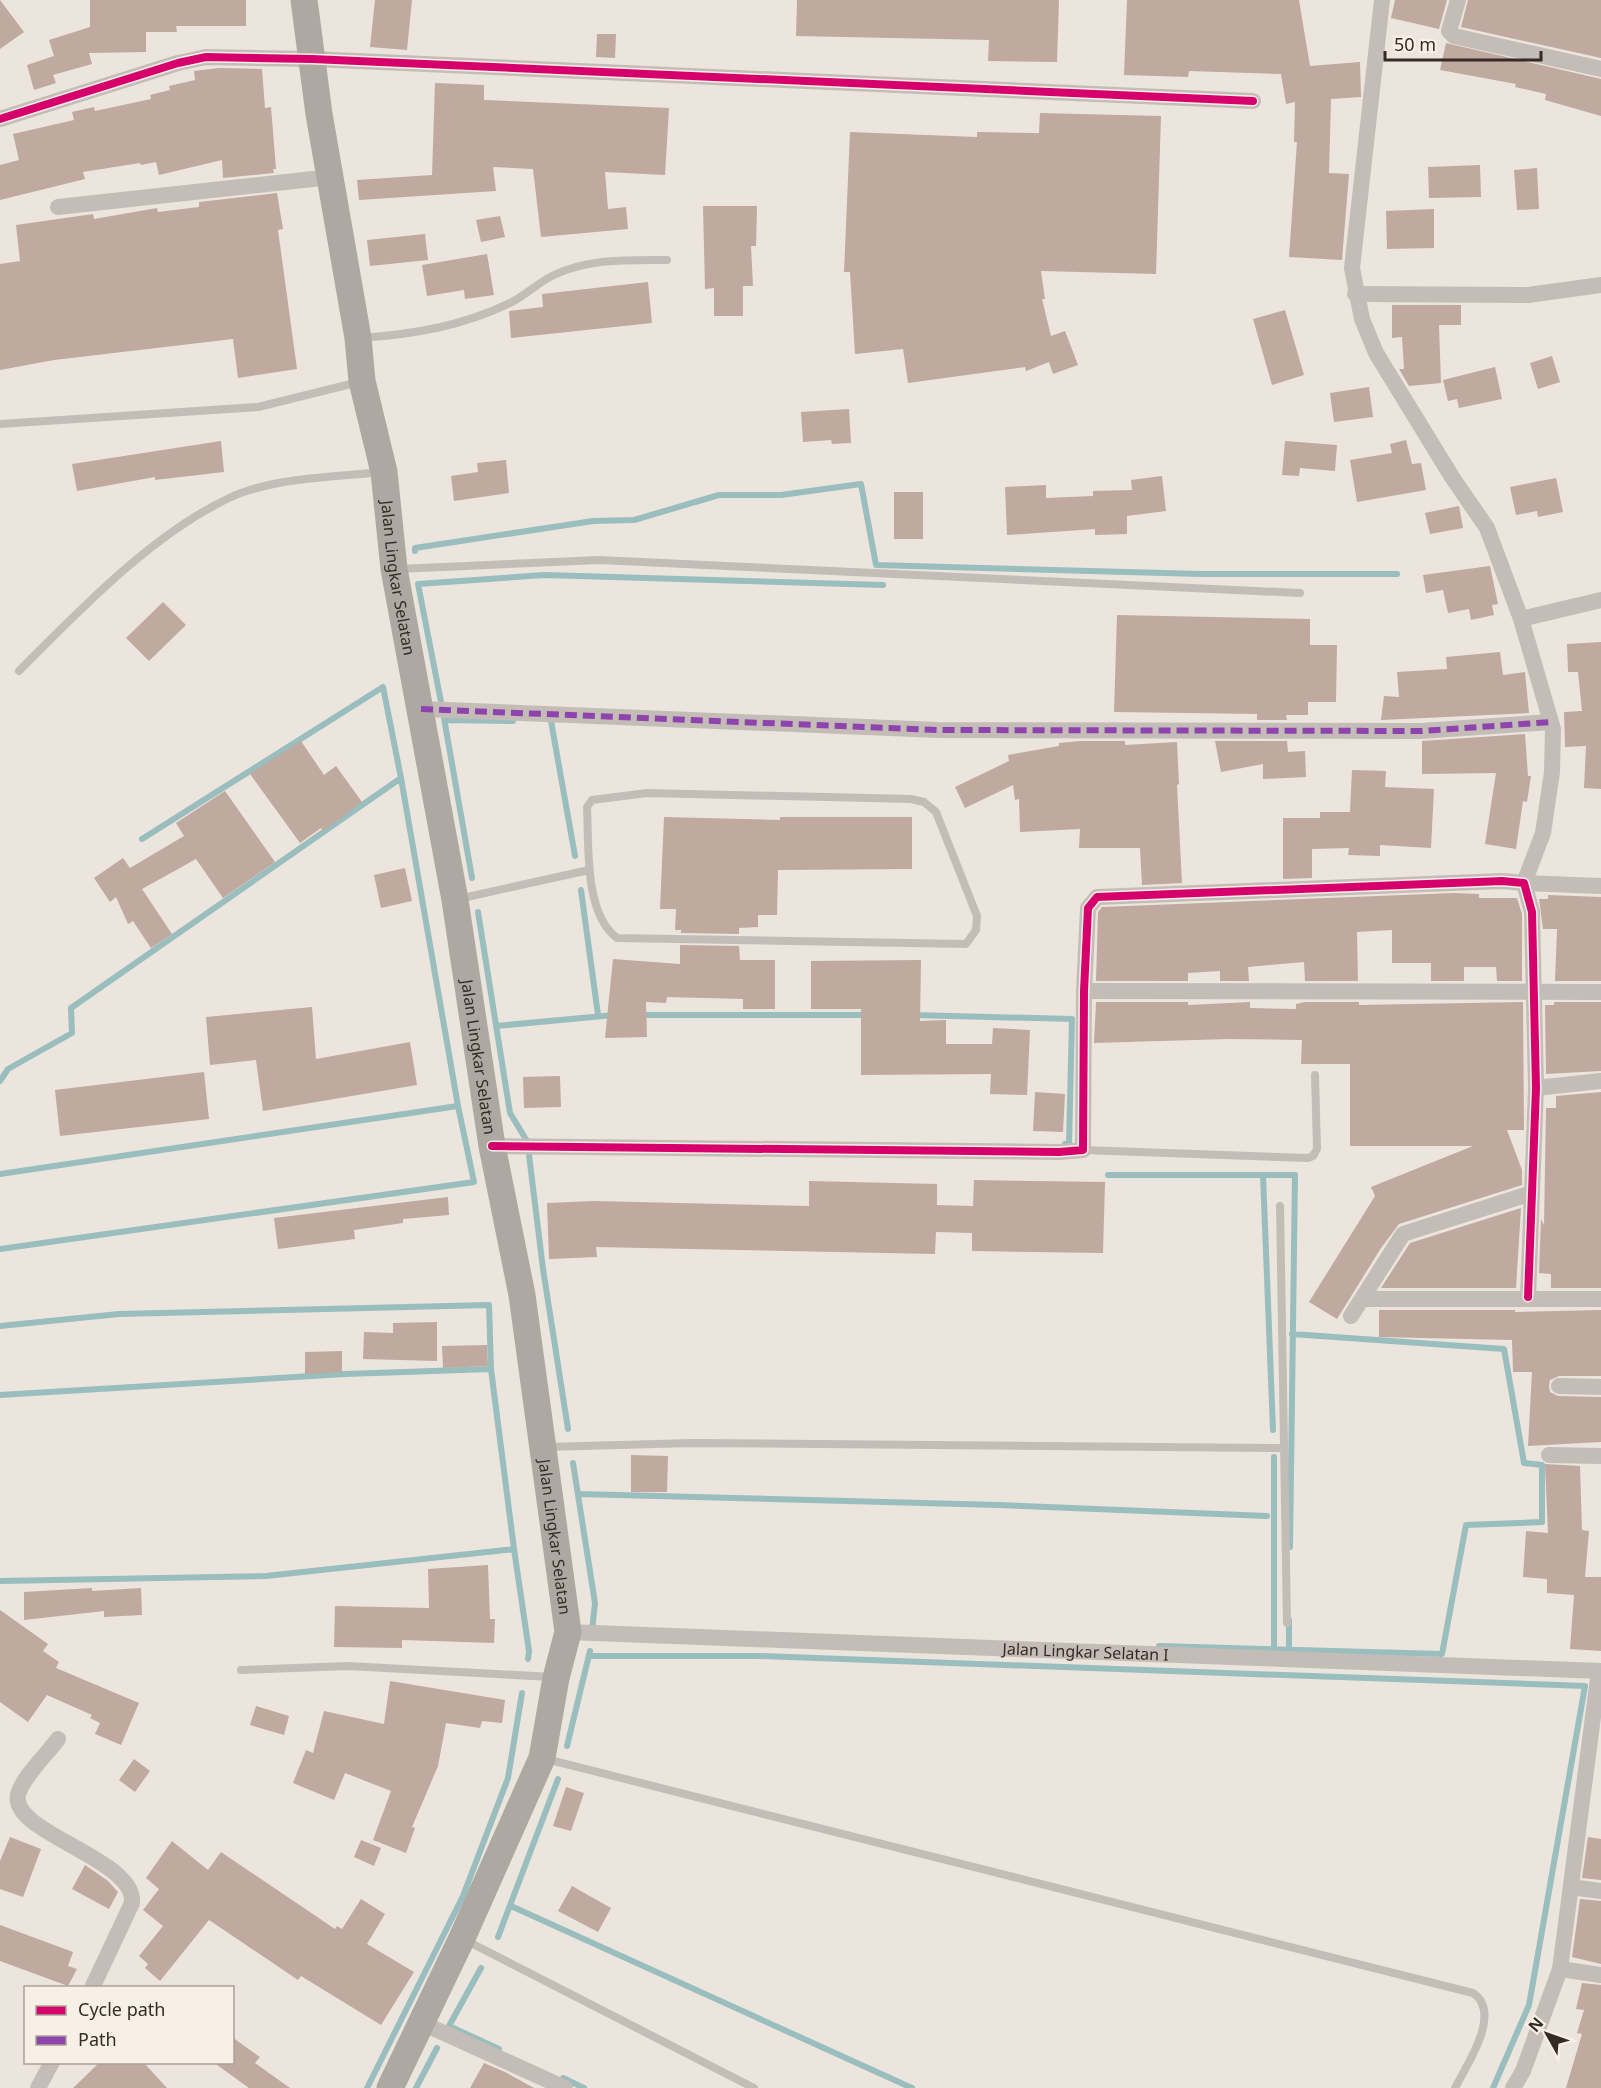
<svg xmlns="http://www.w3.org/2000/svg" width="1601" height="2088" font-family="'Noto Sans',sans-serif">
  <rect width="100%" height="100%" fill="#ebe5de"/>
  <g fill="none" stroke-linecap="round" stroke-linejoin="round">
    <path stroke="#9abdbd" stroke-width="6" d="M415,551V548L593,521L634,520L719,495H781L861,484L876,565L1201,574H1397
      M442,707L418,584L544,575L883,585
      M444,718L472,878
      M445,720L513,721
      M551,721L575,856
      M142,839L383,687L401,778
      M581,890L598,1015
      M478,912L510,1113L527,1141
      M639,1015H869
      M912,1015L1072,1019L1069,1144H1065
      M496,1026L614,1015
      M0,1081L8,1069L72,1033L71,1008L401,778L458,1106L0,1174
      M529,1155L543,1269L568,1429
      M1108,1175H1295L1290,1547
      M1263,1175L1273,1430
      M0,1249L474,1182L458,1106
      M0,1326L119,1314L489,1305L491,1369
      M0,1395L345,1374L491,1369L514,1549L266,1576L0,1581
      M1274,1457V1649
      M573,1463L595,1603L592,1631
      M578,1494L998,1505L1267,1516
      M514,1549L529,1651L528,1659
      M1159,1646L1442,1654L1466,1525L1542,1522V1465L1524,1463L1504,1349L1292,1334
      M1289,1649V1620
      M589,1656H759L1585,1686L1529,2005L1493,2088
      M567,1746L590,1651
      M511,1906L912,2088
      M498,1937L558,1779
      M481,1968L449,2026L499,2049
      M563,2078L584,2088
      M367,2088L463,1896L508,1778L522,1693
      M416,2088L437,2048"/>
  </g>
  <path fill="#c0a99f" d="M0,0L24,32L0,49Z
    M90,0H246V26H176L177,32H146V52L89,53L92,64L53,75L56,83L34,90L27,65L54,56L49,40L90,27Z
    M375,0H412L407,50L370,47Z
    M797,0H1059L1057,62L988,61L989,40L796,36Z
    M1127,0H1299L1310,66L1360,62L1361,97L1331,99L1329,173L1349,174L1342,260L1289,257L1297,142H1294L1295,102L1286,104L1281,74L1189,71L1188,77L1124,75Z
    M1395,0H1447L1439,29L1391,18Z
    M1468,0H1601V58L1461,27Z
    M597,34H616L615,58L596,57Z
    M1446,43L1601,79V116L1545,100L1546,94L1515,87L1516,84L1440,70Z
    M219,68L262,69L265,108L271,107L276,169H273L274,173L223,178L222,160L159,175L156,162L141,165L140,163L83,172L85,179L0,200V165L19,160L13,134L74,120L72,112L94,107L95,111L151,99L150,95L170,90L169,86L195,80L194,71Z
    M435,83L484,85V100L669,108L665,175L605,172L608,209L626,207L628,229L541,237L533,169L493,167L496,191L359,200L357,180L432,175Z
    M1040,113L1161,116L1156,274L1041,271L1045,299H1042L1051,336L1065,331L1078,365L1053,374L1049,362L1026,371L1025,367L908,383L903,349L855,354L850,272H844L850,132L977,137V132L1039,133Z
    M1480,165L1481,197L1429,198L1428,167Z
    M1537,168L1539,209L1517,210L1514,170Z
    M277,193L283,229L278,230L297,369L238,378L233,339L54,360L0,370V264L20,261L16,225L93,214L94,219L157,208L158,212L199,207V202Z
    M703,206H757L756,246H751L753,286H743V316H714V288L705,289Z
    M1434,209V248L1387,249L1386,211Z
    M500,216L505,237L481,242L476,220Z
    M425,234L428,260L370,266L367,240Z
    M487,254L494,295L465,299L464,290L427,296L422,265Z
    M648,282L652,323L511,338L509,311L543,307L542,294Z
    M1392,305H1461V325H1439L1441,383L1409,386L1399,369H1404L1402,337L1392,338Z
    M1285,310L1304,375L1272,385L1253,319Z
    M1552,356L1560,382L1538,389L1530,363Z
    M1495,367L1502,399L1459,408L1457,399L1448,401L1443,380Z
    M1369,387L1373,417L1334,422L1330,393Z
    M849,409L851,443L832,444L831,440L803,442L801,412Z
    M1406,440L1412,464L1421,463L1426,490L1357,502L1350,460L1392,453L1390,444Z
    M221,441L224,472L155,480V477L77,491L72,464Z
    M1285,441L1337,445L1335,471L1300,468L1299,476L1282,475Z
    M506,460L509,493L454,501L451,476L478,472L477,463Z
    M1162,476L1166,511L1127,516V534L1095,535V529L1007,535L1005,487L1046,485V498L1093,496V491L1132,490L1131,480Z
    M1556,478L1563,512L1538,517L1537,511L1516,515L1510,487Z
    M894,492H923V539H894Z
    M1459,506L1463,528L1430,534L1425,513Z
    M1490,566L1498,604L1492,605L1494,615L1471,620L1469,609L1448,613L1443,590L1426,593L1423,575Z
    M163,602L186,625L149,661L126,638Z
    M1117,615L1310,619V645H1337L1336,702H1308V715H1286L1287,720H1257V714L1114,712Z
    M1601,642V789L1584,788L1586,746L1565,747L1564,712L1582,711L1578,672H1568L1567,644Z
    M1500,652L1503,675L1525,672L1529,713L1381,720L1384,696L1399,697L1397,672L1447,669L1446,657Z
    M1525,734L1528,776H1531L1527,802L1523,801L1516,849L1485,844L1496,773L1422,774V741Z
    M301,741L324,775L336,766L362,802L323,831L321,828L300,843L250,774Z
    M1081,741H1125V745L1177,742L1179,784L1177,785L1182,883L1142,885L1140,848H1079L1080,829L1020,832L1019,799L1015,800L1013,785L965,808L955,787L1009,761L1008,755L1059,746V743Z
    M1215,741H1287L1288,752L1305,751L1306,777L1263,779V764L1221,772Z
    M1352,770L1386,771L1385,787L1434,789L1431,848L1380,845V856L1348,855L1349,848L1312,849V878L1283,879V818H1320V812H1350Z
    M225,791L275,862L223,898L196,859L142,889L172,934L151,948L133,921L128,924L116,897L110,902L94,878L123,858L130,868L184,836L176,823Z
    M664,817L780,820V817H912V869L778,870L777,915H758V927L739,928V934L681,933V930H675L676,909H660Z
    M405,868L412,901L381,908L374,875Z
    M1454,893L1479,894V898H1517L1522,914V981H1497L1496,967H1464V981H1431V963H1392V930L1357,932L1358,981H1305L1304,962L1248,967L1249,981H1220V971L1188,973V981H1096L1098,912L1102,907Z
    M1548,895L1601,897V981H1555L1557,929H1543L1539,899H1548Z
    M680,945L739,946L740,960H775V1009H743V999L667,997L666,1003L646,1002L647,1037L605,1038L613,959L680,964Z
    M921,960L920,1021L946,1020V1044H992L993,1028L1030,1030L1027,1095L990,1094L991,1074L861,1075V1009H811V961Z
    M1096,1002H1188V1005L1250,1002V1008L1296,1009V1004L1305,1002H1359V1005L1523,1002L1524,1130H1507L1522,1170V1185L1399,1224L1381,1248L1337,1319L1309,1302L1375,1196L1371,1187L1473,1146H1350V1064H1301L1302,1040L1228,1039L1094,1043Z
    M1554,1002H1601V1071L1546,1074L1545,1005H1554Z
    M312,1007L316,1059L410,1042L417,1085L263,1111L256,1060L210,1065L206,1017Z
    M204,1072L209,1119L60,1136L55,1090Z
    M560,1076L561,1107L524,1108L523,1077Z
    M1035,1092L1065,1094L1063,1132L1033,1131Z
    M1601,1092V1288H1551V1274L1539,1273L1541,1219L1544,1225L1546,1108H1556V1096Z
    M974,1180L1105,1182L1103,1253L972,1251V1233L936,1232L935,1254L596,1247L597,1257L549,1259L547,1203L594,1201L809,1206V1181L937,1184V1205L973,1206Z
    M448,1197L449,1215L403,1219V1223L354,1230L355,1239L278,1249L274,1218Z
    M1521,1208L1516,1288H1381L1410,1243Z
    M1379,1310H1515V1312L1601,1310V1376H1559L1550,1380L1549,1386L1550,1392L1558,1396L1601,1397V1442L1528,1446L1532,1372H1513L1512,1340L1379,1337Z
    M437,1322V1361L363,1359L364,1332L393,1333V1323Z
    M487,1345L488,1366L443,1368L442,1346Z
    M342,1351V1372L305,1374V1352Z
    M631,1455L668,1456L667,1492H631Z
    M1545,1464L1580,1466L1582,1530L1589,1531L1585,1577H1601V1651L1570,1649L1574,1595L1547,1593V1579L1523,1577L1526,1531L1548,1533Z
    M488,1565L490,1619H495L494,1643L402,1640V1648L334,1647L335,1606L429,1608L428,1569Z
    M92,1588V1591L141,1588L142,1615L104,1617V1611L24,1620V1592Z
    M0,1610L48,1644L43,1651L59,1662L56,1668L139,1703L121,1745L95,1734L100,1723L90,1718L92,1715L47,1695L28,1722L0,1702Z
    M390,1681L505,1700L502,1723L482,1721L480,1728L446,1723L438,1766L412,1827L415,1828L406,1853L373,1840L391,1791L345,1773L334,1800L293,1783L306,1750L313,1753L324,1711L384,1724Z
    M256,1706L289,1716L284,1735L250,1725Z
    M134,1759L150,1771L135,1792L119,1780Z
    M566,1787L584,1793L571,1831L553,1826Z
    M10,1837L41,1849L23,1897L0,1889V1861Z
    M1588,1837L1601,1839V1880L1582,1878Z
    M361,1840L381,1848L374,1866L354,1857Z
    M172,1841L208,1870L221,1852L335,1929L337,1926L342,1929L361,1899L385,1914L367,1944L414,1972L381,2025L301,1976L298,1980L209,1920L160,1981L145,1968L148,1964L139,1956L163,1926L143,1910L159,1889L146,1878Z
    M85,1865L108,1881L118,1892L109,1909L72,1889Z
    M572,1886L611,1908L598,1932L558,1911Z
    M1580,1899L1601,1901V1964L1572,1957Z
    M0,1925L73,1952L68,1966L77,1969L68,1986L0,1961Z
    M1582,1983L1601,1985V2088H1566L1582,2034L1577,2033L1584,2010L1576,2009Z
    M232,2037L260,2057L255,2063L290,2088H249L213,2062H232Z
    M100,2062H143L167,2088H73Z
    M484,2063L505,2072L534,2088H470Z"/>
  <g fill="none" stroke-linecap="round" stroke-linejoin="round">
    <path stroke="#c4bdb7" stroke-width="8" d="M362,338C415,334 463,326 512,302C527,294 539,282 554,275C590,258 630,260 667,260
      M0,424L258,407L359,382
      M398,569L599,560L1300,593
      M19,671C79,611 150,536 227,499C272,477 331,478 380,472
      M647,793L911,799L924,802L936,812L977,916L976,930L966,944L617,938C584,914 589,845 587,807L592,800Z
      M458,899L589,870
      M1083,1150L1308,1158L1313,1156L1317,1149L1315,1075
      M1280,1206L1287,1623
      M545,1447L693,1443L1282,1448
      M241,1670L348,1666L552,1677
      M546,1759L1473,1993C1503,2013 1466,2066 1455,2088
      M465,1940L754,2088"/>
    <g stroke="#c4bdb7" stroke-width="16">
      <path d="M1382,0L1352,268L1362,319L1376,353L1452,477L1487,528L1521,619L1553,729L1552,772L1543,833L1524,883L1601,886"/>
      <path d="M1458,0L1449,31L1454,36L1601,69"/>
      <path d="M0,119L178,63L206,57L312,59L1253,101"/>
      <path d="M58,207L331,177"/>
      <path d="M1355,294L1528,295L1601,285"/>
      <path d="M1521,619L1601,600"/>
      <path d="M421,709L938,730L1421,731L1551,722"/>
      <path d="M1084,991L1601,992"/>
      <path d="M1536,1088L1601,1081"/>
      <path d="M492,1146L1059,1152L1083,1150L1084,991L1088,908L1097,897L1502,881L1524,883L1532,912L1536,1088L1528,1297"/>
      <path d="M1363,1299H1601"/>
      <path d="M1351,1316L1403,1234L1532,1193"/>
      <path d="M1559,1386L1601,1387"/>
      <path d="M1549,1455L1601,1456"/>
      <path id="s1" d="M568,1632L1601,1671"/>
      <path d="M58,1739C48,1753 21,1779 18,1795C10,1833 137,1859 132,1903L92,1988"/>
      <path d="M1571,1887L1601,1891"/>
      <path d="M1560,1969L1601,1975"/>
      <path d="M422,2023L565,2088"/>
      <path d="M38,2088L52,2062"/>
      <path d="M1513,2088L1523,2071L1560,1969L1599,1671"/>
    </g>
    <path stroke="#aea8a2" stroke-width="27" id="s2" d="M304,0L319,114L358,338L362,381L384,472L394,569L455,900L492,1146L522,1295L568,1632L556,1678L542,1758L462,1938L390,2088"/>
    <path stroke="#8e44ad" stroke-width="6" stroke-dasharray="12 6" stroke-linecap="butt" d="M421,709L938,730L1421,731L1551,722"/>
    <g stroke="#f9f0e5" stroke-width="11">
      <path id="cycleway" d="M0,119L178,63L206,57L312,59L1253,101
        M492,1146L1059,1152L1083,1150L1084,991L1088,908L1097,897L1502,881L1524,883L1532,912L1536,1088L1528,1297"/>
    </g>
    <use href="#cycleway" stroke="#d6006c" stroke-width="8"/>
  </g>
  <g text-anchor="middle" stroke-width="4.5" stroke-linejoin="round" paint-order="stroke">
    <g font-size="16" fill="#352b26" stroke="#f9f0e5">
      <text dy="6" stroke="none"><textPath href="#s2" startOffset="586">Jalan Lingkar Selatan</textPath></text>
      <text dy="6" stroke="none"><textPath href="#s2" startOffset="1072">Jalan Lingkar Selatan</textPath></text>
      <text dy="6" stroke="none"><textPath href="#s2" startOffset="1558">Jalan Lingkar Selatan</textPath></text>
      <text dy="6" stroke="none"><textPath href="#s1" startOffset="518">Jalan Lingkar Selatan I</textPath></text>
    </g>
  </g>
  <rect x="24" y="1986" width="210" height="78" fill="#f9f0e5" stroke="#aba199" stroke-width="1.5"/>
  <rect x="36" y="2006" width="30" height="9" fill="#d6006c" stroke="#aba199" stroke-width="1.5"/>
  <text x="78" y="2016" font-size="18" fill="#352b26">Cycle path</text>
  <rect x="36" y="2036" width="30" height="9" fill="#8e44ad" stroke="#aba199" stroke-width="1.5"/>
  <text x="78" y="2046" font-size="18" fill="#352b26">Path</text>
  <g transform="translate(1547 2034) rotate(310)" stroke="#f9f0e5" stroke-width="4.5" paint-order="stroke">
  <path d="M0-4.5L10 22L0 15L-10 22Z" fill="#352b26"/>
  <text y="-9" font-size="16" font-weight="bold" text-anchor="middle" fill="#352b26">N</text>
  </g>
  <path d="M1385 51v9h156v-9" fill="none" stroke="#352b26" stroke-width="3"/>
  <text x="1394" y="51" font-size="18" fill="#352b26" stroke="#f9f0e5" stroke-width="4.5" paint-order="stroke">50 m</text>
</svg>
